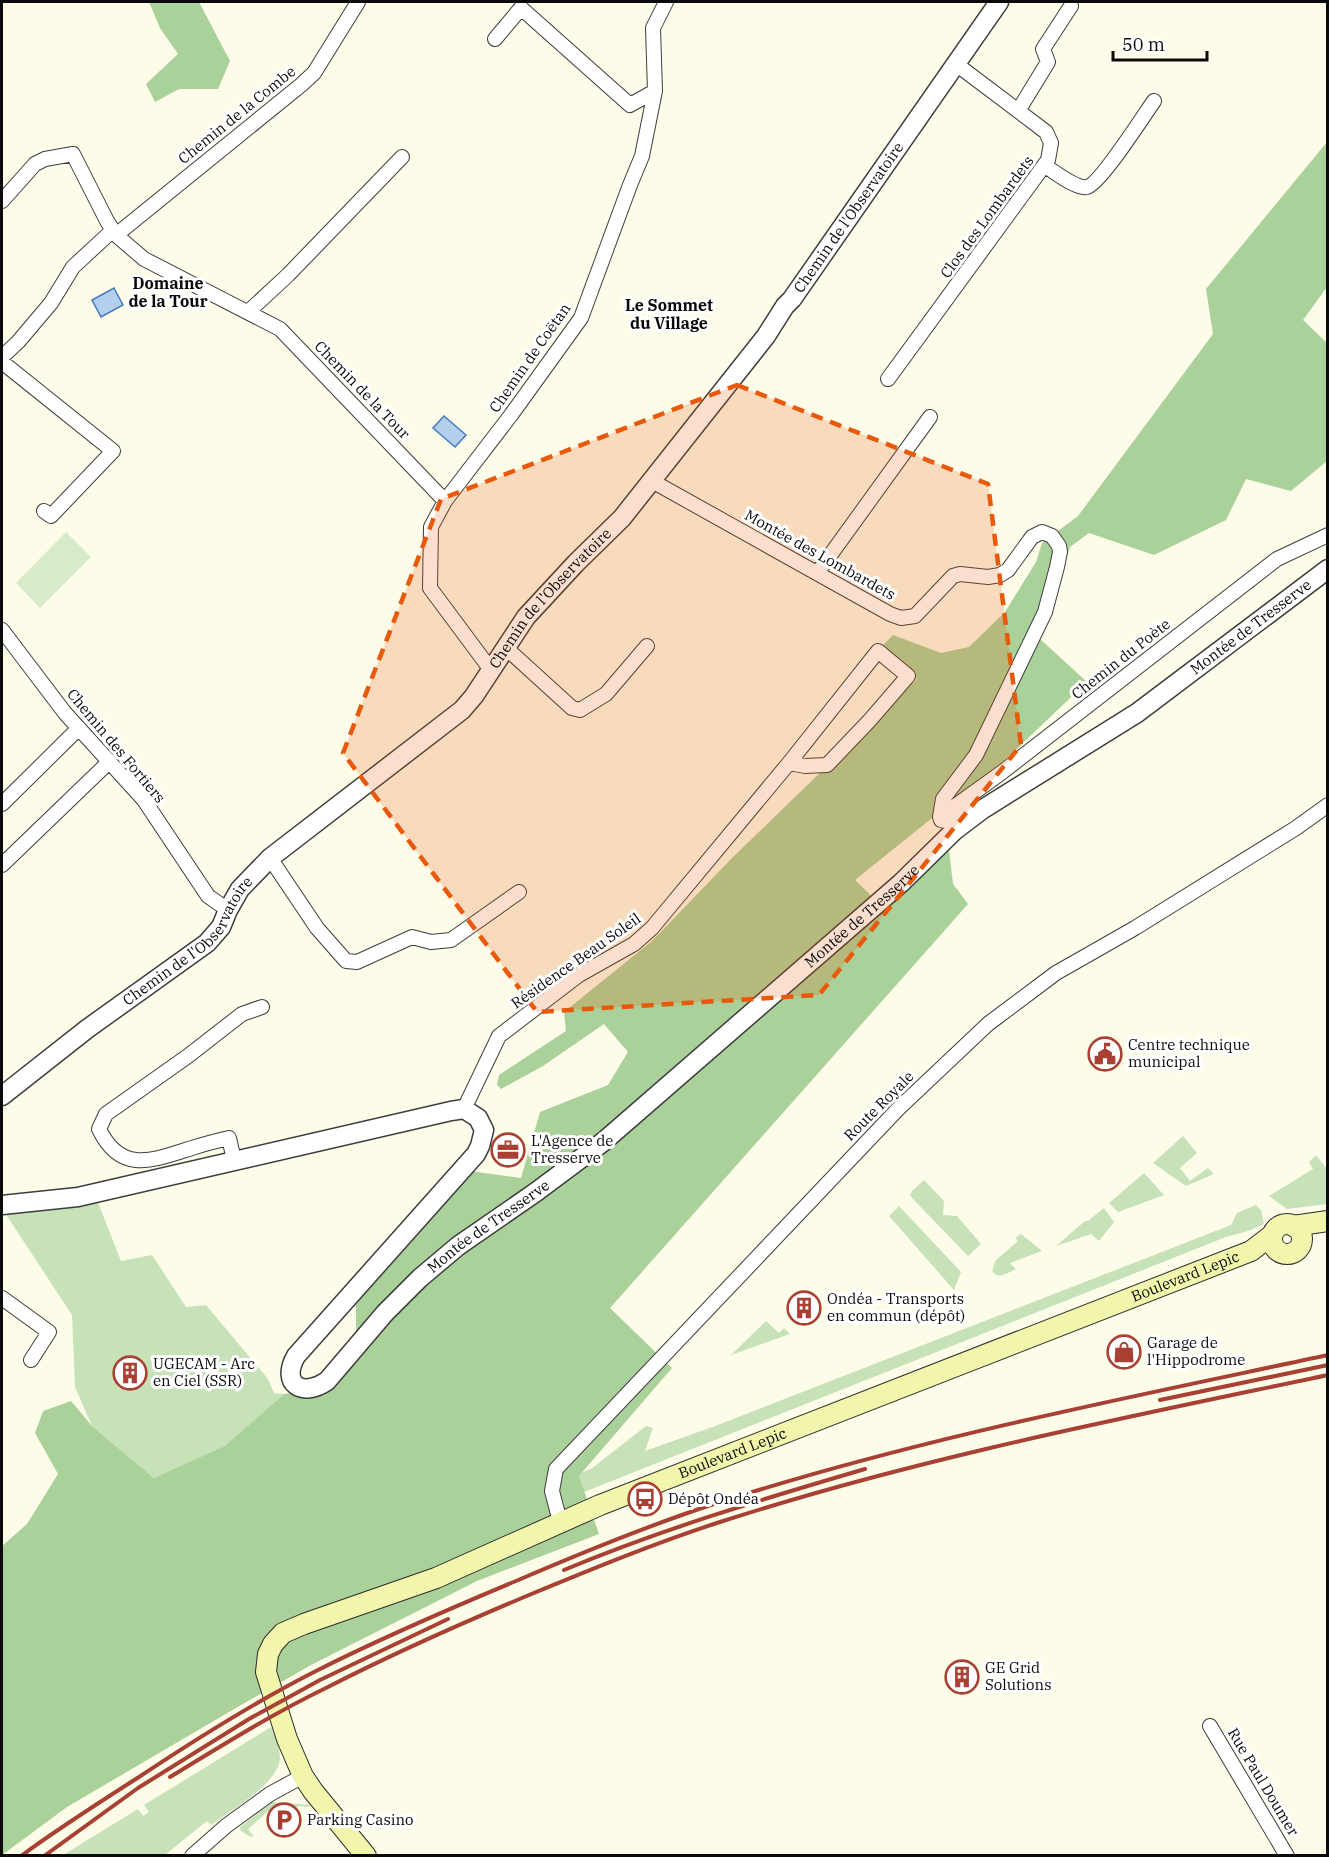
<svg xmlns="http://www.w3.org/2000/svg" width="1329" height="1857" font-family="'IBM Plex Serif',serif">
  <rect width="100%" height="100%" fill="#fcfce9"/>
  <path fill="#c7e2b8" d="M1183,1136L1197,1153L1180,1168L1190,1181L1208,1168L1214,1174L1186,1186L1153,1163Z
    M1316,1155L1327,1169V1204L1287,1209L1269,1196L1313,1169L1309,1162Z
    M1144,1173L1164,1195L1118,1212L1109,1203Z
    M924,1180L944,1201L943,1215L957,1216L981,1244L968,1256L912,1198L910,1195L912,1191Z
    M97,1200L121,1261L152,1255L186,1307L206,1305L268,1379L274,1393L284,1394L225,1447L154,1478L92,1426L75,1387L72,1315L5,1213Z
    M1256,1205L1261,1210L1264,1224L1248,1231L1226,1237L569,1498L570,1477L591,1469L646,1426L653,1428L645,1451L718,1425L1231,1225L1237,1213Z
    M899,1206L961,1272L954,1290L889,1216Z
    M1104,1208L1114,1222L1099,1241L1091,1234L1056,1246L1085,1221H1088Z
    M1021,1234L1042,1251L1010,1263L1016,1269C1007,1273 998,1280 992,1271L996,1260L1018,1241L1015,1238Z
    M766,1321L779,1333L784,1328L790,1334L731,1355Z
    M271,1727C275,1737 280,1748 280,1758C279,1783 230,1811 211,1825L207,1821L165,1855H63L138,1809L143,1816L149,1812L144,1805Z
    M271,1802L311,1805L308,1807L300,1806L289,1809L284,1803L275,1805L248,1829L254,1837C247,1836 243,1833 239,1828Z"/>
  <path fill="#aad199" d="M149,2H199L230,61L218,89H179L155,102L146,84L178,54L160,28Z
    M1327,142V287L1303,320L1327,343V461L1291,491L1246,479L1226,520L1154,555L1089,533L1070,547L1039,638L1087,682L1008,757L855,880L884,908L949,850L953,884L968,904L610,1308L672,1368L579,1476L599,1534L477,1581L311,1665L241,1705L67,1807L2,1855V1546L27,1524L58,1474L35,1433L43,1411L71,1401L92,1426L154,1478L225,1446L284,1394L300,1392L316,1396L342,1374L356,1339V1304L469,1171L521,1178L540,1112L608,1085L628,1052L604,1024L543,1066L501,1089L497,1085L499,1075L566,1031L564,1012L652,941L732,858L917,679L881,647L893,635L941,653L969,647L1005,612L1036,562L1042,543L1078,516L1213,334L1206,289Z"/>
  <path fill="#d9eac8" d="M66,532L91,557L40,608L16,583Z"/>
  <path fill="#b4cfee" stroke="#447abc" stroke-width="1.5" d="M114,288L123,305L101,317L92,300Z
    M444,416L466,435L455,447L433,428Z"/>
  <g fill="none" stroke-linecap="round" stroke-linejoin="round">
    <g stroke="#3d3d3d" stroke-width="16">
      <path id="minor" d="M495,39L521,8L630,105L655,91
        M1018,111L1048,62L1043,49L1071,6
        M1045,166C1055,172 1076,189 1087,187C1100,184 1144,115 1154,101
        M2,201L35,164L45,159L73,154L107,221L116,235L144,259L280,329L445,501
        M116,235L301,85L314,73L358,2
        M248,312L288,275L402,157
        M2,357L18,342L51,303L73,267L113,230
        M2,362L113,451L51,516L44,511
        M888,379L1048,160L1051,143L1046,132L956,64
        M652,481L890,614L901,618L915,616L953,576L960,574L988,577L1000,575L1008,570L1032,537L1042,532L1052,536L1059,546L1060,552L1057,567L1045,612L976,755L943,799L940,817
        M818,572L930,417
        M2,630L65,713L144,800L208,896L228,910
        M506,648L572,708L580,710L606,694L647,646
        M491,670L430,588L431,527L445,501L511,415L581,318L630,185L642,156L655,91L653,28L666,2
        M2,804L79,728
        M940,817L1001,773L1277,559L1328,535
        M940,817L941,820C953,824 964,813 973,807
        M270,858L317,928L346,961L357,962L412,937L431,942L451,940L519,892
        M2,865L110,761
        M464,1109L499,1036L579,975L634,944L652,928L789,763L878,651L908,676L870,720L827,765L805,766L789,763
        M234,1160L229,1138C216,1141 204,1144 192,1148C154,1160 121,1175 99,1129L106,1114L188,1056L242,1014L262,1007
        M2,1298L49,1332L31,1360
        M560,1522L552,1491L556,1469L898,1109L988,1024L1056,973L1135,928L1296,828L1328,805
        M1210,1726L1287,1856
        M192,1856L226,1826L270,1794L303,1776"/>
    </g>
    <g stroke="#3d3d3d" stroke-width="21">
      <g id="tertiary">
        <path id="s1" d="M2,1096L87,1029L207,943L221,927L228,910L240,889L270,858L462,710L474,696L526,617L576,563L622,518L766,336L785,306L792,299L999,2"/>
        <path id="s2" d="M2,1205L78,1197L451,1111L464,1109L478,1118L484,1130L480,1146L476,1154L296,1356C280,1384 302,1398 327,1381L385,1313L420,1278L458,1246L536,1192L603,1142L901,883L954,831L983,809L1137,713L1328,569"/>
      </g>
    </g>
    <g stroke="#2c2c2c" stroke-width="22">
      <g id="secondary">
        <circle cx="1287" cy="1239" r="15"/>
        <path d="M1293,1226L1328,1221"/>
        <path id="s3" d="M366,1856L313,1791L303,1776L287,1739L266,1672L268,1654L273,1644L283,1633L304,1624L436,1578L600,1505L1251,1251L1272,1235"/>
      </g>
    </g>
    <use href="#minor" stroke="#fff" stroke-width="14"/>
    <use href="#tertiary" stroke="#fff" stroke-width="18"/>
    <use href="#secondary" stroke="#f2f5ac" stroke-width="20"/>
    <path stroke="#a84034" stroke-width="4" d="M1160,1400L1328,1365
      M564,1570C662,1529 763,1499 865,1469
      M170,1777C221,1746 272,1714 326,1688C392,1654 460,1624 529,1595C592,1569 655,1543 720,1522C918,1458 1124,1418 1328,1375
      M21,1856C59,1828 100,1802 139,1777C196,1739 255,1702 316,1671C381,1638 449,1609 516,1581C581,1553 647,1526 714,1504C915,1439 1122,1399 1328,1355
      M44,1856L138,1788L249,1719L320,1680L448,1619"/>
  </g>
  <path fill="#e8590c" fill-opacity="0.2" stroke="#e8590c" stroke-width="4.5" stroke-dasharray="12 8" stroke-linejoin="round" d="M737,385L988,484L1021,745L819,995L537,1012L343,753L441,499Z"/>
  <defs>
    <g id="civic-ring" transform="scale(1.725)"><circle r="9.5" fill="#fff" stroke="#a84034" stroke-width="1.5"/><path d="M-.6-6.5H3V-4.5H.6V-3L4-1V1h2V6H-6V1h2V-1L-.6-3ZM-1.2 2.5V6h2.4V2.5Z" fill="#a84034"/></g>
    <g id="office-ring" transform="scale(1.725)"><circle r="9.5" fill="#fff" stroke="#a84034" stroke-width="1.5"/><path d="M-6-3h4V-5.5h4V-3h4V5H-6ZM-1-4.5V-3h2v-1.5ZM-6 0V1H6V0Z" fill="#a84034"/></g>
    <g id="building-ring" transform="scale(1.725)"><circle r="9.5" fill="#fff" stroke="#a84034" stroke-width="1.5"/><path d="M-4-6H4V6H1V3H-1V6H-4ZM-2.5-4.3h1.7v1.8h-1.7ZM.8-4.3h1.7v1.8H.8ZM-2.5-1h1.7V.8h-1.7ZM.8-1h1.7V.8H.8Z" fill="#a84034"/></g>
    <g id="shop-ring" transform="scale(1.725)"><circle r="9.5" fill="#fff" stroke="#a84034" stroke-width="1.5"/><path d="M-5-2.5h2.3a2.7 3.5 0 0 1 5.4 0H5L5.5 6h-11ZM-1.5-2.5h3a1.5 2.3 0 0 0-3 0Z" fill="#a84034"/></g>
    <g id="bus-ring" transform="scale(1.725)"><circle r="9.5" fill="#fff" stroke="#a84034" stroke-width="1.5"/><path d="M-5-6H5V4H4V6H2V4H-2V6H-4V4H-5ZM-3.5-4V0h7V-4ZM-3.5 1.2v1.5H-2V1.2ZM2 1.2v1.5H3.5V1.2Z" fill="#a84034"/></g>
    <g id="parking-ring" transform="scale(1.725)"><circle r="9.5" fill="#fff" stroke="#a84034" stroke-width="1.5"/><path d="M-3.5-5.5H1a3.5 3.5 0 0 1 0 7H-1V5.5H-3.5ZM-1-3.4V-.6H.8a1.4 1.4 0 0 0 0-2.8Z" fill="#a84034"/></g>
  </defs>
  <g fill-rule="evenodd">
    <use href="#civic-ring" x="1105" y="1054"/>
    <use href="#office-ring" x="508" y="1150"/>
    <use href="#building-ring" x="804" y="1308"/>
    <use href="#shop-ring" x="1124" y="1352"/>
    <use href="#building-ring" x="130" y="1373"/>
    <use href="#bus-ring" x="645" y="1499"/>
    <use href="#building-ring" x="962" y="1677"/>
    <use href="#parking-ring" x="284" y="1820"/>
  </g>
  <g text-anchor="middle" stroke-width="6" stroke-linejoin="round" paint-order="stroke">
    <g font-size="15" fill="#0a0a0a" stroke="#fff">
      <text transform="translate(237 115) rotate(-39)" y="5">Chemin de la Combe</text>
      <text dy="5" stroke="none"><textPath href="#s1" startOffset="1233">Chemin de l'Observatoire</textPath></text>
      <text transform="translate(987 217) rotate(-54)" y="5">Clos des Lombardets</text>
      <text transform="translate(530 358) rotate(-55)" y="5">Chemin de Coëtan</text>
      <text transform="translate(362 390) rotate(46)" y="5">Chemin de la Tour</text>
      <text transform="translate(820 555) rotate(29)" y="5">Montée des Lombardets</text>
      <text dy="5" stroke="none"><textPath href="#s1" startOffset="748">Chemin de l'Observatoire</textPath></text>
      <text dy="5" stroke="none"><textPath href="#s2" startOffset="2060">Montée de Tresserve</textPath></text>
      <text transform="translate(1121 659) rotate(-38)" y="5">Chemin du Poète</text>
      <text transform="translate(116 746) rotate(50)" y="5">Chemin des Fortiers</text>
      <text dy="5" stroke="none"><textPath href="#s2" startOffset="1574">Montée de Tresserve</textPath></text>
      <text dy="5" stroke="none"><textPath href="#s1" startOffset="244">Chemin de l'Observatoire</textPath></text>
      <text transform="translate(576 961) rotate(-35)" y="5">Résidence Beau Soleil</text>
      <text transform="translate(879 1106) rotate(-45)" y="5">Route Royale</text>
      <text dy="5" stroke="none"><textPath href="#s2" startOffset="1088">Montée de Tresserve</textPath></text>
      <text dy="5" stroke="none"><textPath href="#s3" startOffset="1227">Boulevard Lepic</textPath></text>
      <text dy="5" stroke="none"><textPath href="#s3" startOffset="741">Boulevard Lepic</textPath></text>
      <text transform="translate(1263 1782) rotate(59)" y="5">Rue Paul Doumer</text>
    </g>
    <g font-size="15" fill="#0a0a0a" stroke="#fff" text-anchor="start">
      <text x="1128" y="1050">Centre technique<tspan x="1128" dy="17">municipal</tspan></text>
      <text x="531" y="1146">L'Agence de<tspan x="531" dy="17">Tresserve</tspan></text>
      <text x="827" y="1304">Ondéa - Transports<tspan x="827" dy="17">en commun (dépôt)</tspan></text>
      <text x="1147" y="1348">Garage de<tspan x="1147" dy="17">l'Hippodrome</tspan></text>
      <text x="153" y="1369">UGECAM - Arc<tspan x="153" dy="17">en Ciel (SSR)</tspan></text>
      <text x="668" y="1504">Dépôt Ondéa</text>
      <text x="985" y="1673">GE Grid<tspan x="985" dy="17">Solutions</tspan></text>
      <text x="307" y="1825">Parking Casino</text>
    </g>
    <g font-size="16" font-weight="bold" fill="#0a0a0a" stroke="#fff">
      <text x="168" y="289">Domaine<tspan x="168" dy="18">de la Tour</tspan></text>
      <text x="669" y="311">Le Sommet<tspan x="669" dy="18">du Village</tspan></text>
    </g>
  </g>
  <rect width="1329" height="1857" fill="none" stroke="#0a0a0a" stroke-width="6"/>
  <path d="M1113 51v9h94v-9" fill="none" stroke="#0a0a0a" stroke-width="3"/>
  <text x="1122" y="51" font-size="18" fill="#0a0a0a" stroke="#ffffff" stroke-width="4.5" paint-order="stroke">50 m</text>
</svg>
